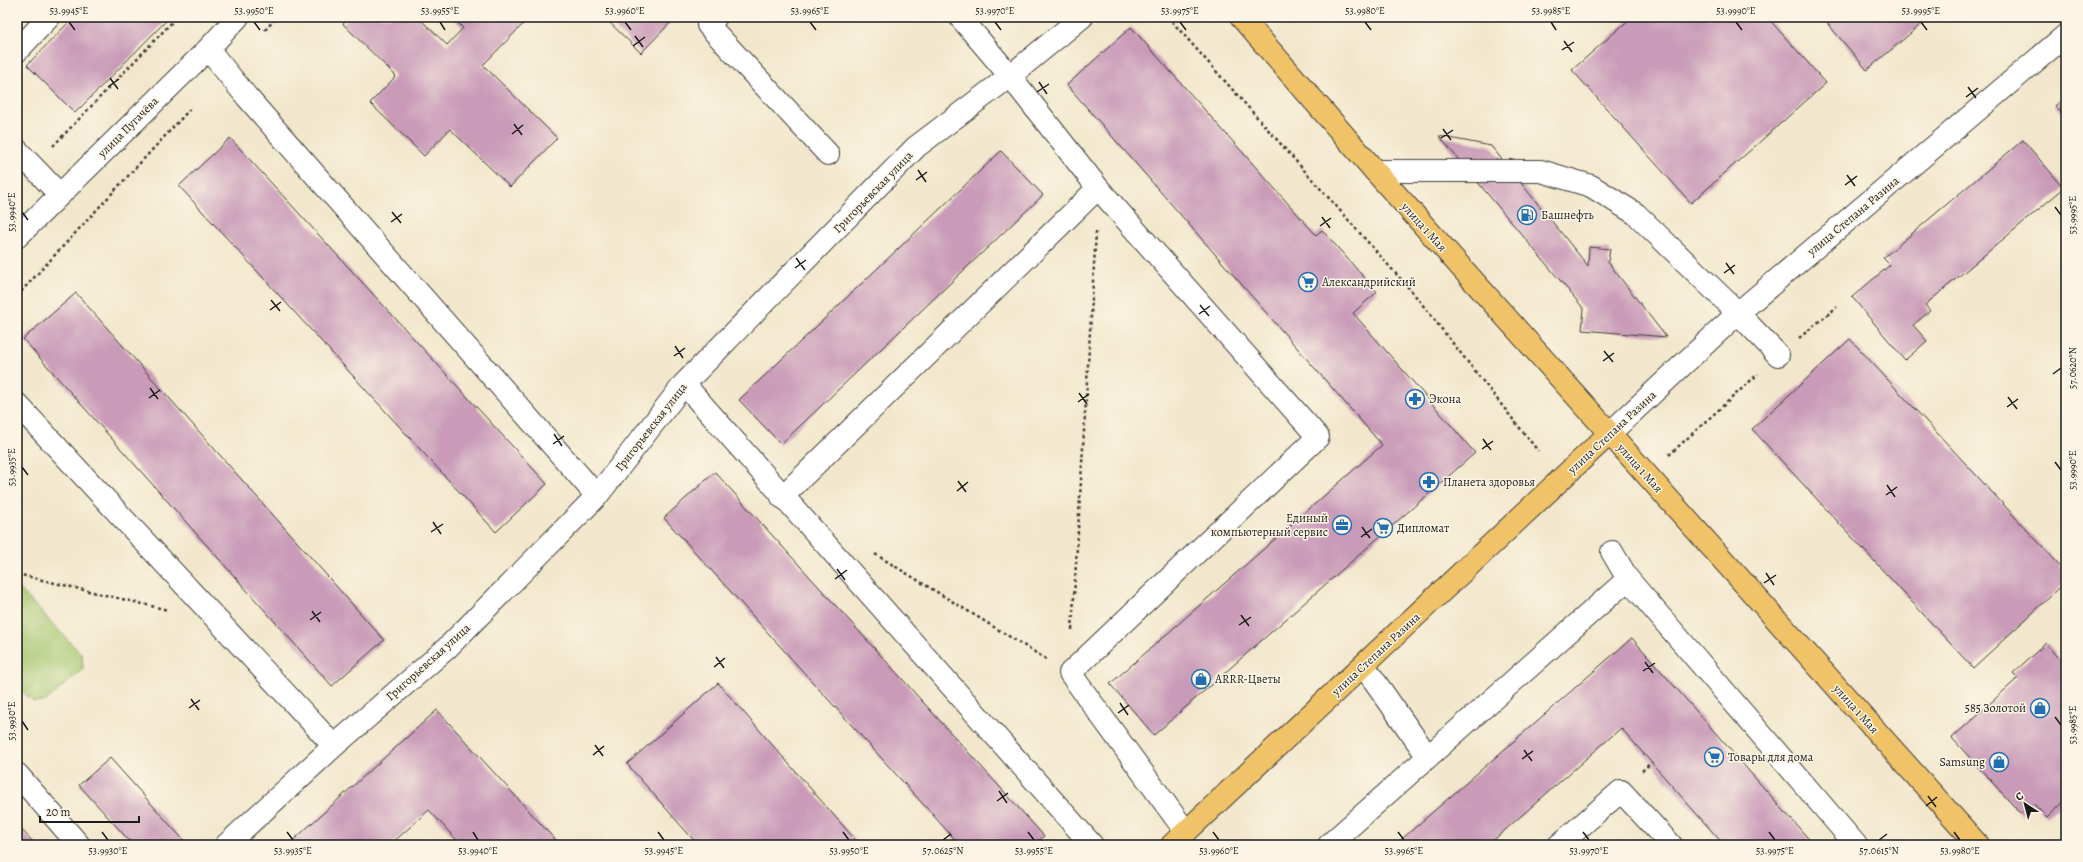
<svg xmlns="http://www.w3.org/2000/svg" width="2083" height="862" font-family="Alegreya,serif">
  <rect width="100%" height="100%" fill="#fcf5e5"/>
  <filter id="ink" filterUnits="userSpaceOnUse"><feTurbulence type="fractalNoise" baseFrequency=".025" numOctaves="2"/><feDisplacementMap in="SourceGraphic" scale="8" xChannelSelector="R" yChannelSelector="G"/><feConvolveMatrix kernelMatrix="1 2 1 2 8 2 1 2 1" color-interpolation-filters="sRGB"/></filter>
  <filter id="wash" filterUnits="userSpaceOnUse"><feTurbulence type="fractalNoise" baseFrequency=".012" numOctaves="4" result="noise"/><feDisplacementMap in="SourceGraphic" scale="16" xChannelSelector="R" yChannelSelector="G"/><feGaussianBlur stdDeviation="0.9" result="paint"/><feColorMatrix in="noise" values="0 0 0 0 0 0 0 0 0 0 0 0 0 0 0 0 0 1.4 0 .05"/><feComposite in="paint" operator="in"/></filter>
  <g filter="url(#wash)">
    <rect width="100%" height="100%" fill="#f2e7cc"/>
    <path fill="#a5c66f" stroke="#607146" d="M17,586L82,655L83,669L46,701L33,702L17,686Z"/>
    <g id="blocks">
      <path fill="#c99bb8" d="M74,17H170L75,113L27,65Z
        M350,17H418L447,45L463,28L452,17H530L483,65L557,138L510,187L450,129L424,156L370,103L396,76L343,24Z
        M604,17H676L641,53Z
        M1632,17H1767L1826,83L1691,203L1572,70Z
        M1822,17H1930L1867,70Z
        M1131,27L1316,235L1322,230L1377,292L1353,313L1475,453L1154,735L1110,684L1382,445L1067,85Z
        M2066,96V118L2055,106Z
        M1439,136L1491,146L1588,266L1589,247L1610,249L1608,262L1666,337L1582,330L1584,309Z
        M230,138L547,484L496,532L179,186Z
        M2023,140L2064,188L1925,305L1930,311L1913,325L1927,341L1905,360L1852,297L1890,265L1883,258Z
        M1001,151L1043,195L781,444L739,400Z
        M76,293L384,640L332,686L23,339Z
        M1850,339L2066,572V582L1973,668L1752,429Z
        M715,472L1044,836L1034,845H960L664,518Z
        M1632,638L1814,845H1724L1621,728L1488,845H1395Z
        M2046,643L2066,666V800L2047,818L2033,803L2021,814L1952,738L2018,678L2013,673Z
        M718,683L860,845H698L627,764Z
        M437,710L560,845H461L429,810L390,845H288Z
        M110,758L188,845H133L79,785Z
        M17,825L36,845H17Z"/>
    </g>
  </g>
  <g filter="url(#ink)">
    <use href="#blocks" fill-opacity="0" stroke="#3c3a36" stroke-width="1"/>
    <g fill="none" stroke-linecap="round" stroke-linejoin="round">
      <g stroke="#3c3a36" stroke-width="24">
        <path id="minor" d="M716,17L708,25L828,154
          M960,17L1010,76L1098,188L1318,437L1070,673L1186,832
          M208,49L247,97L597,496
          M17,51L49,17
          M17,150L60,195
          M1375,171H1541L1591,186L1636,214L1738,313L1778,355
          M17,237L208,49L238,17
          M684,384L1092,845
          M17,404L334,746
          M1609,434L1738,313L2066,35
          M782,497L1098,188
          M1612,552L1628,579L1856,845
          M1364,666L1428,757
          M17,774L79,845
          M226,845L334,746L446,649L597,496L684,384L916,147L1010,76L1082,17
          M1329,845L1628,579
          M1559,845L1621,791L1671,845"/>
      </g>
      <g stroke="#3c3a36" stroke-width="24">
        <path id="major" d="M1241,17L1375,171L1978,845
          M1172,845L1609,434"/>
      </g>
      <path stroke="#3c3a36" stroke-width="2.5" stroke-dasharray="3 3" stroke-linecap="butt" d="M1168,17L1414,294L1538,451
        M265,30L277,17
        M53,146L177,17
        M17,296L190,109
        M1799,338L1837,307
        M1669,455L1758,374
        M875,554L1046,659
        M17,574L168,610
        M1072,630L1096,232
        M1642,771L1651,763"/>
      <use href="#minor" stroke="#fff" stroke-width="22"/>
      <use href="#major" stroke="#f1c369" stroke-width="22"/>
    </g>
  </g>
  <path fill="none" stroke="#1c1c1c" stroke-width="1.5" d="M69,22L75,30M254,22L260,30M440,22L445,30M625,22L631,30M810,22L816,30M995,22L1001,30M1180,22L1186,30M1365,22L1371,30M1551,22L1556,30M1736,22L1742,30M1921,22L1927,30M635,36L643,47M1564,41L1572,52M633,46L645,37M1562,50L1574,42M110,78L118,89M1039,82L1047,94M108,87L119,79M1968,87L1976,98M1037,92L1049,84M1966,97L1978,88M514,124L522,135M1443,129L1451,140M512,134L523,125M1441,138L1453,130M918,170L926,182M1847,175L1855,186M916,180L927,172M1845,185L1857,176M2055,207L2061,215M22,212L28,220M392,212L401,223M1322,217L1330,228M391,222L402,214M1320,226L1331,218M796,258L805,270M1726,263L1734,274M795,268L806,260M1724,273L1735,265M271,300L280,311M1200,305L1209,316M270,310L281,302M1199,314L1210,306M675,346L683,358M1604,351L1613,362M674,356L685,348M1603,361L1614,353M2053,374L2061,368M150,388L158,399M1079,393L1087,404M2008,397L2017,409M149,398L160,390M1078,402L1089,394M2007,407L2018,399M554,434L562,446M1483,439L1491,450M553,444L564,436M1482,449L1493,441M2055,462L2061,470M22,467L28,475M958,481L966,492M1887,485L1895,497M957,491L968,482M1886,495L1897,487M433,522L441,534M1362,527L1370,538M431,532L443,524M1361,537L1372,529M837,569L845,580M1766,573L1774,585M835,579L847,570M1764,583L1776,575M312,611L320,622M1241,615L1249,626M310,620L321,612M1239,625L1251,617M716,657L724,668M1645,662L1653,673M714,667L725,658M1643,671L1655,663M191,699L199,710M1120,703L1128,715M189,708L200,700M1118,713L1129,705M2055,717L2061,725M22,721L28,730M595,745L603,756M1524,750L1532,761M593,755L604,746M1522,759L1533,751M999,791L1007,803M1928,796L1936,807M997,801L1008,793M1926,806L1937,797M102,832L108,840M287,832L293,840M473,832L478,840M658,832L664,840M843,832L849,840M1028,832L1034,840M1213,832L1219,840M1398,832L1404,840M1583,832L1589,840M1769,832L1775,840M1954,832L1960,840M943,840L951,834M1879,840L1887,834"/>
  <defs>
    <g id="fuel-ring" transform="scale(1)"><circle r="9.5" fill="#fcf5e5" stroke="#1f6fb2" stroke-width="1.5"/><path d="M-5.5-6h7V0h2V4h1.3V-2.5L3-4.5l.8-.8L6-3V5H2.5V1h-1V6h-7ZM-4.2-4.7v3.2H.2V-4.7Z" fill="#1f6fb2"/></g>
    <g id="supermarket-ring" transform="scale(1)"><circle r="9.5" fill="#fcf5e5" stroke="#1f6fb2" stroke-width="1.5"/><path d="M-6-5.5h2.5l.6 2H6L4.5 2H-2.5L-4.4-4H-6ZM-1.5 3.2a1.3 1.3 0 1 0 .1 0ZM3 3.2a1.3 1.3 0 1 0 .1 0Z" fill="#1f6fb2"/></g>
    <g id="pharmacy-ring" transform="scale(1)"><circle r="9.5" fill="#fcf5e5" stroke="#1f6fb2" stroke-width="1.5"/><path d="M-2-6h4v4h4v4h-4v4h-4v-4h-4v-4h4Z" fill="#1f6fb2"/></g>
    <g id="office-ring" transform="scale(1)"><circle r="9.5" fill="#fcf5e5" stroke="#1f6fb2" stroke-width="1.5"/><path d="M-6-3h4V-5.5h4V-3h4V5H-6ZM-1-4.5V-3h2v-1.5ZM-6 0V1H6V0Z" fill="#1f6fb2"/></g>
    <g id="shop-ring" transform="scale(1)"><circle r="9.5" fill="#fcf5e5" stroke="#1f6fb2" stroke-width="1.5"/><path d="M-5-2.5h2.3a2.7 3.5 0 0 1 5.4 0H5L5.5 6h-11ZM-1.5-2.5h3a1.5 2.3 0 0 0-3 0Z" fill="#1f6fb2"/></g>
  </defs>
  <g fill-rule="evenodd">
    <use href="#fuel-ring" x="1527" y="215"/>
    <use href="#supermarket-ring" x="1308" y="282"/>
    <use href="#pharmacy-ring" x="1415" y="399"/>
    <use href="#pharmacy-ring" x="1429" y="482"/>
    <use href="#office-ring" x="1342" y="525"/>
    <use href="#supermarket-ring" x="1383" y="528"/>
    <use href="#shop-ring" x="1201" y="679"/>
    <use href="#shop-ring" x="2040" y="708"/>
    <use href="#supermarket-ring" x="1714" y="757"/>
    <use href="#shop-ring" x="1999" y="762"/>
  </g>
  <g text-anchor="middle" stroke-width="3" stroke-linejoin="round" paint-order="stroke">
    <g font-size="12" fill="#1c1c1c" stroke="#fcf5e5">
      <text transform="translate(128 127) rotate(-45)" y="4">улица Пугачёва</text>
      <text transform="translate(873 192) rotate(-46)" y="4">Григорьевская улица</text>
      <text transform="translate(1853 216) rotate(-40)" y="4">улица Степана Разина</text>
      <text transform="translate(1424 227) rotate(48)" y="4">улица 1 Мая</text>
      <text transform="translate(651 427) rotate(-52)" y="4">Григорьевская улица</text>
      <text transform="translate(1612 432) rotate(-43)" y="4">улица Степана Разина</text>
      <text transform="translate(1640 468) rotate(48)" y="4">улица 1 Мая</text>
      <text transform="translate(1376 654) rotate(-43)" y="4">улица Степана Разина</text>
      <text transform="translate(428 662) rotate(-42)" y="4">Григорьевская улица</text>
      <text transform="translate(1856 709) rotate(48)" y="4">улица 1 Мая</text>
    </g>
    <g font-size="12" fill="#1c1c1c" stroke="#fcf5e5" text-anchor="start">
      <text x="1541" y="219">Башнефть</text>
      <text x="1322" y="286">Александрийский</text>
      <text x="1429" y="403">Экона</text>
      <text x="1443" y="486">Планета здоровья</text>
      <text x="1328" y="522" text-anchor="end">Единый<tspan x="1328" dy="14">компьютерный сервис</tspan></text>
      <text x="1397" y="532">Дипломат</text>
      <text x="1215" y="683">ARRR-Цветы</text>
      <text x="2026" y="712" text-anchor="end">585 Золотой</text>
      <text x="1728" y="761">Товары для дома</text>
      <text x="1985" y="766" text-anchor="end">Samsung</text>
    </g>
  </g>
  <rect width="2083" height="862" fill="none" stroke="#fcf5e5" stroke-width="44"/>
  <g transform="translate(2025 804) rotate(324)" stroke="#fcf5e5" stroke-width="3" paint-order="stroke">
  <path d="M0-3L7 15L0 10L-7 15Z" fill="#1c1c1c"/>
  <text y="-6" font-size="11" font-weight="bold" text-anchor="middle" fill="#1c1c1c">С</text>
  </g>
  <path d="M40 816v6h99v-6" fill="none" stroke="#1c1c1c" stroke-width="2"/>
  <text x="46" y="816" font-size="12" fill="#1c1c1c" stroke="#fcf5e5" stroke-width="3" paint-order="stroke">20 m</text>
  <rect x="22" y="22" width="2039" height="818" fill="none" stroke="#1c1c1c" stroke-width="1.5"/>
  <g font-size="10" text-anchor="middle" fill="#1c1c1c">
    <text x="69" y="14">53.9945°E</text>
    <text x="254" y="14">53.9950°E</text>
    <text x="440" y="14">53.9955°E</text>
    <text x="625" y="14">53.9960°E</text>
    <text x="810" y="14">53.9965°E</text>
    <text x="995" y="14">53.9970°E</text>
    <text x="1180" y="14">53.9975°E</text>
    <text x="1365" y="14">53.9980°E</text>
    <text x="1551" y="14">53.9985°E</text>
    <text x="1736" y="14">53.9990°E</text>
    <text x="1921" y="14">53.9995°E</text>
    <text transform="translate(11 212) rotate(-90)" y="4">53.9940°E</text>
    <text transform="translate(2072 215) rotate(-90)" y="4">53.9995°E</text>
    <text transform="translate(2072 368) rotate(-90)" y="4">57.0620°N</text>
    <text transform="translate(11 467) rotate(-90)" y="4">53.9935°E</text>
    <text transform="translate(2072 470) rotate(-90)" y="4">53.9990°E</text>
    <text transform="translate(11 721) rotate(-90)" y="4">53.9930°E</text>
    <text transform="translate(2072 725) rotate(-90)" y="4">53.9985°E</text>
    <text x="108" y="854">53.9930°E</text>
    <text x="293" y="854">53.9935°E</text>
    <text x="478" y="854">53.9940°E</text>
    <text x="664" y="854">53.9945°E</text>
    <text x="849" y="854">53.9950°E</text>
    <text x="943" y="854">57.0625°N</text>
    <text x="1034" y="854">53.9955°E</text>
    <text x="1219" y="854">53.9960°E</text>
    <text x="1404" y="854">53.9965°E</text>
    <text x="1589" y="854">53.9970°E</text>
    <text x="1775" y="854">53.9975°E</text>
    <text x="1879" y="854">57.0615°N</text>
    <text x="1960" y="854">53.9980°E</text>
  </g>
</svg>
